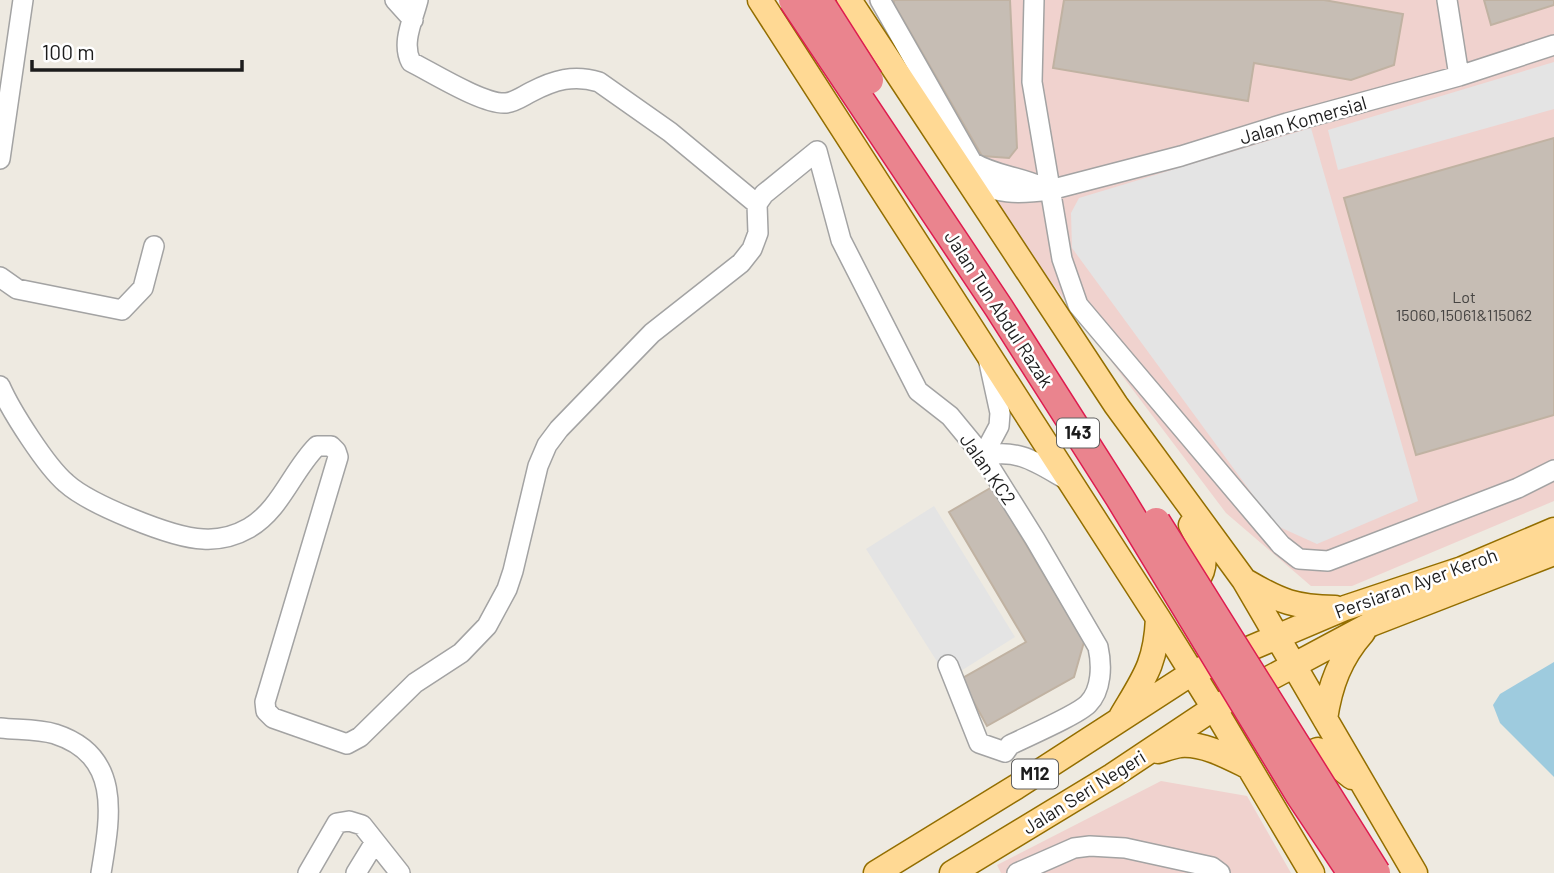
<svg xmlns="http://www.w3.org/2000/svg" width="1554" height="873" font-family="Barlow,sans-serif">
  <rect width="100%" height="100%" fill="#eeeae1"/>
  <path fill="#f0d2ce" d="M867,0H1554V501L1352,586H1311L1226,513L1018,238Z
    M1161,781L1247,796L1291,873H1001L997,865Z"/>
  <path fill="#e4e4e4" d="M1554,62V109L1338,170L1328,130Z
    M1311,128L1418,501L1317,544L1275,525L1072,248L1071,213L1079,198Z
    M934,506L1015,637L948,679L866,549Z"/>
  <path fill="#9ecbde" d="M1554,662V777L1500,723L1493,705L1500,694Z"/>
  <path fill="#c6bdb4" stroke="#c0b2a2" stroke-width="2" d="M894,0H1010L1017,148L1009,158L982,156L894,4Z
    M1064,0H1324L1403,14L1394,65L1351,80L1254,63L1248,101L1053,68Z
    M1484,0H1554V5L1491,25Z
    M1554,138V415L1416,455L1344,198Z
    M992,487L1084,642L1074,677L987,726L961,679L1026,642L949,512Z"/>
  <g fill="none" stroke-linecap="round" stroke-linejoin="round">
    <g stroke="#a3a3a3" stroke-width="22">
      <path id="minor" d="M395,0L413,20
        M418,0C413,20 401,43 411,62C433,73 484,105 506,103C515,102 523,96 531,92C554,80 574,74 599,82L670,132L757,204
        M880,0L972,162C995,176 1018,176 1042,187
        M1034,0L1032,82L1062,259L1078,305L1281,545L1299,559L1328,561L1518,488L1554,470
        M1447,0L1459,76
        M0,159L23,0
        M967,178C993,195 1020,194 1050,190L1181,156L1287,123L1459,76L1554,45
        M0,277L17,289L122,310L143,288L154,246
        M0,386C11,411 46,466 66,483C89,504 172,538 203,539C219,540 235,536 249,528C281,509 292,471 317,446H331L336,451L338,457L265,702L266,711L273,718L347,744L360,737L415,683L461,653L487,626L507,589L513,571L538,466L547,445L559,429L652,333L741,263L752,249L758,233L757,204L764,194L817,151L841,240L918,391L950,416L983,456L1035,539L1098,647C1102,665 1102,690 1088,704C1077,715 1028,736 1010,745L1005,752L979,743L948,665
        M983,456L999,426L1000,413L988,358
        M983,456C1020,448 1037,463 1069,481
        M0,728C17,730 38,729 55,734C123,756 110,818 101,873
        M308,873L337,823L349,821L362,825L400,873
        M356,873L375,842
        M1017,873L1074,848L1090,846L1125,848L1212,867L1220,873"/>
    </g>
    <g stroke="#936e00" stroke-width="27">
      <path id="major" d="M760,0L1158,618L1214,708L1312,873
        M849,0L1116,405L1244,580L1415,873
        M1247,582C1281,602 1295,607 1335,608
        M1184,593C1191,591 1192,587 1196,582C1211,562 1201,545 1191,525
        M1121,717C1144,678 1156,664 1158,618
        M1325,719C1330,685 1340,658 1363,632
        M1158,751C1165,749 1173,746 1180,745C1203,743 1227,756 1247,766
        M1289,767L1293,760L1318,750L1352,777
        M876,873L1016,787L1192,673L1345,608L1462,569L1554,530
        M952,873L1112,776L1214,708L1371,624L1554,553"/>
    </g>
    <use href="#minor" stroke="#fff" stroke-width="19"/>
    <use href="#major" stroke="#ffd994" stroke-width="24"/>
    <g stroke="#de1c4f" stroke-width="31" stroke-linecap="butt">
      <path id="highway-bridge" d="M793,0L999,308L1120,498L1300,795L1352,873
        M818,0L869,80
        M1156,522L1376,873"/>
    </g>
    <use href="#highway-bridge" stroke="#ea848e" stroke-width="28"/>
  </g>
  <g text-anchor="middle" stroke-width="5" stroke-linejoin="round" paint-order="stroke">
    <g font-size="16" fill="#464442">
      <text x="1464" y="303">Lot<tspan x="1464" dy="18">15060,15061&amp;115062</tspan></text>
    </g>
    <g fill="#fff" stroke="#606060" stroke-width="2">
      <rect x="1057" y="418.5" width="42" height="29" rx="5"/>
      <rect x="1012" y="759.5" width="46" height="29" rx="5"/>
    </g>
    <g font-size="18" font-weight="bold" fill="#1c1c1c">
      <text x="1078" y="439">143</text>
      <text x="1035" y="780">M12</text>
    </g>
    <g font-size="19" fill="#1c1c1c" stroke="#fff">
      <text transform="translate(1303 120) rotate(-16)" y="7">Jalan Komersial</text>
      <text transform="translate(999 309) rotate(57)" y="7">Jalan Tun Abdul Razak</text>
      <text transform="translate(988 469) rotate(55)" y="7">Jalan KC2</text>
      <text transform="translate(1416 583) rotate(-20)" y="7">Persiaran Ayer Keroh</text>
      <text transform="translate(1084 792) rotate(-32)" y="7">Jalan Seri Negeri</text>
    </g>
  </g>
  <path d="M32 60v10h210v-10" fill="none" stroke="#1c1c1c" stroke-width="3.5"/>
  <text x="42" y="60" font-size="21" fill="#1c1c1c" stroke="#ffffff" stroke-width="5" paint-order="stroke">100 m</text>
</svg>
